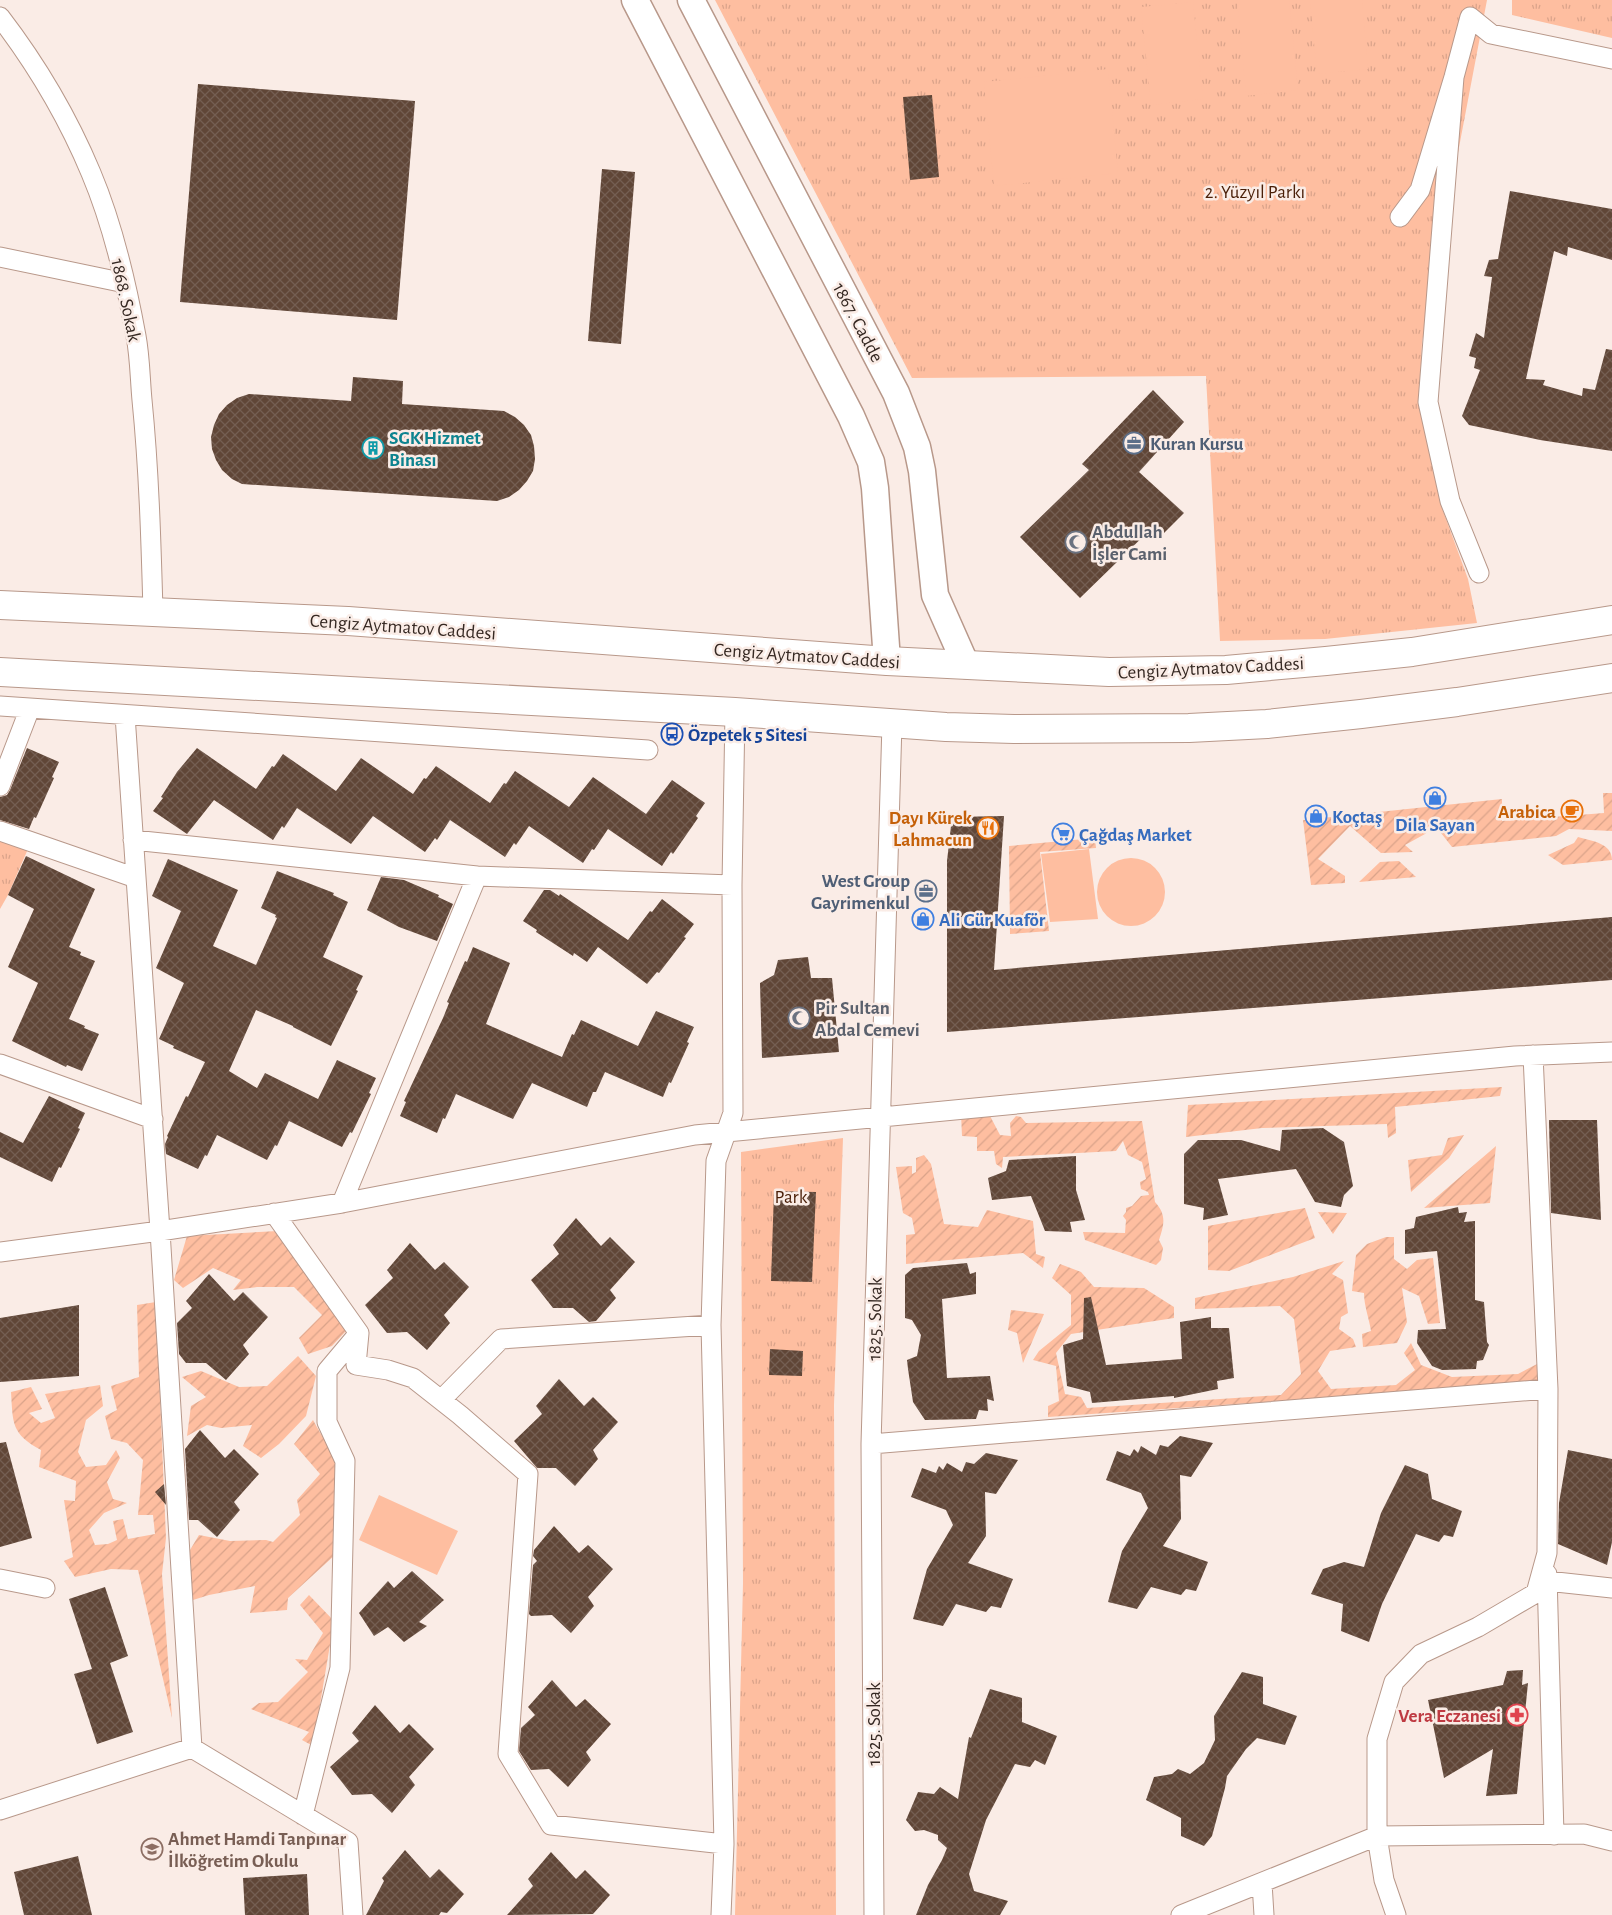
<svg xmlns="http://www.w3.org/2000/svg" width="1612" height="1915" font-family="'Alegreya Sans',sans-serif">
  <defs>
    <pattern id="grass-tufts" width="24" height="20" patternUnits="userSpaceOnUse" patternTransform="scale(1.25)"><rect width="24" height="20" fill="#febea0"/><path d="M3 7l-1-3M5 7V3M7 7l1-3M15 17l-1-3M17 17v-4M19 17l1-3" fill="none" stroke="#daa38a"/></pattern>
    <pattern id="garden-furrows" width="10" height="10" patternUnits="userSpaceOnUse" patternTransform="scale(1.25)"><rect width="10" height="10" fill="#febea0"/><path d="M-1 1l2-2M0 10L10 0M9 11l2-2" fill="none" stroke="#daa38a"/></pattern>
    <pattern id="building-cross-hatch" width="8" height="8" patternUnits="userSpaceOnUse" patternTransform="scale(1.25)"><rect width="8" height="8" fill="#604637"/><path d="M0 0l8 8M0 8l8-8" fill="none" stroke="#745e52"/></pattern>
  </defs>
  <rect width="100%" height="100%" fill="#faece6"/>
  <path fill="url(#grass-tufts)" d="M715,0H1487L1422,342L1419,405L1442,508L1468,579L1477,623L1325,639L1220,641L1206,376L912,378Z
    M1512,0H1612V38L1512,15Z
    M0,831L31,842L8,895L0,909Z
    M843,1138L834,1405L836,1915H735L743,1583L741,1152Z"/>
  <path fill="url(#garden-furrows)" d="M1603,793H1612V831L1569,829L1556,836L1452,847L1434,824L1425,834L1405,845L1413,852L1381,853L1350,826L1318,859L1345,876V883L1311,885L1303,820L1502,799V821L1604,813Z
    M1578,837C1592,841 1612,843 1612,860L1563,865L1548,855L1574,843Z
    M1095,838L1096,848L1040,852L1049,931L1010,934L1009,846Z
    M1399,861L1416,877L1359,882L1380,862Z
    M1502,1087L1500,1096L1395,1107L1396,1133L1388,1138L1387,1124L1262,1128L1186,1137L1188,1105Z
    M961,1114H989L1000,1135L1011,1136L1010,1123L1016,1116L1021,1117L1026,1123L1142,1121L1155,1202C1167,1215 1164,1225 1159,1240L1163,1248L1161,1260L1156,1265L1085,1240L1083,1232L1125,1233L1126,1220L1123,1216L1126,1212V1208L1132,1206L1141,1196L1149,1195L1148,1192L1141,1189L1140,1182L1146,1179L1142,1162L1128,1155L1123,1141L1116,1151L1003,1157L1002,1168L996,1164L994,1151H977V1137L962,1136Z
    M1464,1135L1449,1158L1411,1192L1408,1160L1442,1155L1448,1138Z
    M1496,1146L1490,1203L1424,1208Z
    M924,1155L931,1164L944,1224L978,1227L987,1210L1033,1221L1036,1254L1045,1257L1043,1268L1023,1253L906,1264V1235L915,1234L912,1218L903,1213L896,1167L912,1166V1174L916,1172V1158Z
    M1305,1208L1315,1238L1229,1271L1208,1270V1226Z
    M1318,1212L1347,1213L1333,1234Z
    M278,1231L346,1331L332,1346L308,1354L299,1338L322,1315L294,1287H257L233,1290L241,1280L213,1268L183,1288L174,1280L187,1236Z
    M1386,1237H1394V1259L1407,1269L1417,1260L1433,1258L1440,1323L1428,1324L1419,1296L1402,1288L1407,1322L1397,1343L1363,1347L1362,1334L1371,1331C1369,1318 1364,1306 1364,1293L1352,1291L1356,1255L1367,1244Z
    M1344,1261L1332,1274L1343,1280L1348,1313L1341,1317L1339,1329L1353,1339L1356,1347L1330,1351L1318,1371L1331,1389L1396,1385L1415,1370L1404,1353L1411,1343L1421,1365L1452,1377L1518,1374L1539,1363L1540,1383L1048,1417V1406L1059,1401L1056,1366L1033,1360L1039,1351L1071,1325V1295L1052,1278L1060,1264L1081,1272L1094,1287L1144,1288L1174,1307V1318L1071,1334L1056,1353L1065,1394L1081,1397L1087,1408L1281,1395L1301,1374L1294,1319L1280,1306L1195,1309V1298L1293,1277Z
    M156,1302L166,1538L162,1574L172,1718L138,1570L111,1569L75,1577L64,1561L73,1557L64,1500L75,1501L76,1481L39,1467L41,1450C11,1434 13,1423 11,1392L31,1387L42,1409L29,1413L41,1423L55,1418L45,1394L100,1385L103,1406L86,1420L78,1452L86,1467L106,1465L116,1450L120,1458L107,1482L113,1499L127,1503L104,1513L89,1530L95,1545L108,1544L117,1540L113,1521L123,1519L128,1539L155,1534L153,1515H138L143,1460L127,1443L111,1439L105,1416L117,1410L111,1386L139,1377L137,1305Z
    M1011,1310L1044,1314L1023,1363L1017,1333L1008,1330Z
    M298,1356L316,1376L306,1416L279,1444L261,1458L243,1446L252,1425L221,1428L207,1425L187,1436L191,1406L206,1397L182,1377L201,1371L239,1387L267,1386Z
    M313,1420L336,1461V1554L288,1598L287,1610L250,1613L255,1586L209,1595L193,1600L187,1555L199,1535L230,1541L266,1540L273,1542L300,1515L297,1500L320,1474L294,1444Z
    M309,1595L334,1621L313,1746L302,1740L309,1732L251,1709L259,1703L278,1702L308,1672L295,1659L307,1660L323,1633L300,1605Z"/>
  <path fill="#febea0" d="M1237,0H1289L1298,90L1246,96Z
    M1310,0H1362L1368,69L1317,74Z
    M1193,2L1203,99L1151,105L1141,7Z
    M1108,69L1118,173L994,186L984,82Z
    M1089,849L1098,919L1050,922L1041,854Z
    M1097 892a34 34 0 1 1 68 0a34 34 0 1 1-68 0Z
    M379,1495L458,1531L437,1575L359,1540Z"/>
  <path fill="url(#building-cross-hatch)" d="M198,84L415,101L397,320L180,302Z
    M932,95L939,177L910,180L903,97Z
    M602,169L635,172L621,344L588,341Z
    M1510,191L1612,209V260L1568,247L1567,256L1554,251L1526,379L1545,380L1543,385L1582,396L1583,388L1595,390L1606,349L1612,350V451L1540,440L1469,425L1462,416L1480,370L1474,368L1476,358L1469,356L1476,333L1484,338L1492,277L1484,276L1489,260L1498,259Z
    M353,377L403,381L402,404L504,411L515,417L524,425L531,435L534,446L535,459L533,471L527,481L519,490L509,497L497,501L242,484L232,479L222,470L216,460L212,449L211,437L214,425L219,414L227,405L237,398L249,394L351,401Z
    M1153,390L1184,422L1139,472L1184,513L1163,534L1154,526L1080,598L1020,537L1089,470L1082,464Z
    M27,748L59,762L52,777L54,778L36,818L34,817L29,829L0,820V797L7,795L10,790Z
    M197,748L256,789L272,766L274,767L283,754L336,791L361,758L413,794L424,778L426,779L436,766L490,803L504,783L506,784L515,771L569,807L593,777L646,814L672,780L705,803L696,816L698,818L673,854L671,852L662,866L608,829L594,850L592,849L583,863L529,826L516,845L514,843L505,857L450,820L437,840L435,838L425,852L373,816L351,844L297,808L284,828L282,826L273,840L214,800L187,834L153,811L163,798L161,797L177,772Z
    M1004,816L994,970L1612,917V980L947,1032V861L952,817Z
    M26,856L95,889L69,947L81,952L80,955L95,961L69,1019L85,1026L84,1028L99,1034L82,1071L67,1065L66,1067L12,1041L38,983L8,967L34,909L8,895Z
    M168,859L238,890L213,946L256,965L277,918L275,917L276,915L261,908L277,871L334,893L333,895L348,902L323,957L363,976L356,990L358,991L331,1046L293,1027V1026L256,1010L229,1071L257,1088L265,1073L318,1099L337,1060L376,1078L369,1093L371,1094L352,1133L350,1132L342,1147L289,1121L277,1146L275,1145L267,1160L217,1135L207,1156L205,1155L198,1169L166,1154L165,1144L168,1137L167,1136L186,1096L188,1097L205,1062L173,1048L174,1046L159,1039L184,983L156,968L181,911L152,896Z
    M381,877L404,880L439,895L438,897L453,904L437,941L399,927L367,910Z
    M544,890H550L559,896L560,894L628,940L650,911L652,912L662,899L694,924L684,937L686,938L659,973L657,972L647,984L598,947L587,962L574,953L573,956L536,932L537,930L523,921Z
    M473,947L510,963L486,1024L562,1057L572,1034L574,1035L581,1020L638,1046L656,1011L694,1027L687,1042L689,1043L671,1083L669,1082L663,1097L605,1072L596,1092H593L587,1107L532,1083L513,1119L456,1094L445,1119L443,1118L437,1133L400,1116L406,1102L404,1101L443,1018L449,1003L447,1002L465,961L467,962Z
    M808,957L811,978H832L839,1052L762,1058L760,983L774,975L778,960Z
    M49,1096L85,1113L78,1128L80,1129L61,1168L59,1167L52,1182L0,1157V1132L23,1143Z
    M1549,1120H1597L1601,1220L1551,1213Z
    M1323,1128L1344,1142L1353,1186L1344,1195L1341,1207L1315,1202L1296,1169L1218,1179L1228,1215L1203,1220L1204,1208L1184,1204V1154L1198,1140H1241L1280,1151L1282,1130Z
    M1076,1156V1190L1085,1220L1070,1222L1072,1232L1045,1231L1031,1196L992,1200L988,1178L1006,1171L1009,1160Z
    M774,1191L816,1192L812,1282L771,1281Z
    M1458,1207L1459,1213L1467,1212L1464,1222L1475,1221V1300L1484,1302L1487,1342L1489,1345L1483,1360L1477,1361L1476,1369L1442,1370L1432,1366L1417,1343L1418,1330L1446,1329L1437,1251L1405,1254V1230L1414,1228L1416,1217Z
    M576,1218L601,1246L610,1237L635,1262L610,1290L616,1298L596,1321L589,1322L573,1308H553L531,1280L559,1254L553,1245Z
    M410,1243L435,1270L444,1262L469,1287L444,1315L450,1323L427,1350L407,1332L387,1333L365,1305L393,1278L387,1270Z
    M967,1263L970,1274L976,1272V1294L942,1299L947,1378L990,1376L994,1401L987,1399L988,1411L979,1410L976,1419L925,1420L913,1402L908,1369L907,1360L917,1356L921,1335L912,1320L905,1318V1275L913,1268Z
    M209,1274L234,1301L243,1292L268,1317L243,1345L249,1354L226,1380L206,1363H186L179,1354L177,1323L192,1308L186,1301Z
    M1091,1297L1106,1365L1182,1359L1180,1322L1211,1317V1328H1229L1234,1378L1217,1381L1218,1389L1174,1398V1396L1092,1403L1090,1392L1067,1386L1063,1345L1083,1339L1084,1298Z
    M79,1305V1376L0,1382V1318Z
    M770,1349L803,1351L802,1376L769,1375Z
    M559,1379L584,1406L593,1397L618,1422L593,1450L598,1459L575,1486L556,1468H537L514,1441L542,1414L536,1406Z
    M200,1430L225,1458L234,1449L259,1474L234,1502L240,1510L217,1537L198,1520H189L185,1449Z
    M1180,1436L1213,1443L1191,1477L1180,1475L1181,1519L1163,1546L1208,1562L1196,1591L1186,1589L1181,1595L1151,1587L1137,1609L1108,1602L1122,1551L1148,1508L1141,1493L1106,1480L1117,1451L1130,1456L1134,1449L1138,1453L1141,1446L1156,1455L1160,1445L1168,1447Z
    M6,1442L32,1538L0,1547V1443Z
    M1568,1450L1612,1459V1542L1607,1565L1558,1544L1559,1503Z
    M986,1453L1018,1460L996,1494L985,1492L986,1536L968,1563L1013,1579L1001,1608L991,1606L986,1612L956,1604L943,1626L913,1619L927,1569L953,1525L946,1510L911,1497L922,1468L936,1473L939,1466L943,1470L947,1463L962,1472L966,1462L974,1464Z
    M1405,1465L1428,1474L1432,1499L1462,1511L1453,1537L1444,1535L1439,1542L1416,1534L1382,1604L1369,1642L1341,1631L1343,1604L1311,1594L1323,1569L1344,1562L1364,1567L1381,1513Z
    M164,1484L166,1505L155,1492Z
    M554,1526L579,1553L588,1545L613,1569L588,1597L594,1606L571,1633L552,1615L531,1616L529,1614L533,1565L537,1561L533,1556L534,1550Z
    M412,1571L444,1600L419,1622L427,1626L404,1642L388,1627L374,1636L359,1613L388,1581L394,1588Z
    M105,1587L128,1656L110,1663L133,1732L97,1744L74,1674L92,1669L69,1599Z
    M1523,1670L1522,1685L1528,1683L1517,1794L1486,1796L1493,1749L1444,1778L1428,1700L1503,1685L1507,1671Z
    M1242,1672L1263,1677V1704L1297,1716L1285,1745L1257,1738L1246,1749L1227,1776L1225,1788L1212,1836L1204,1846L1181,1836V1818L1146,1800L1154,1777L1172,1774L1178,1769L1190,1774L1204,1763L1215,1740L1214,1716Z
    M552,1680L576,1707L585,1699L611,1724L586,1752L591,1760L568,1787L549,1769L531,1770L519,1751L521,1728L535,1715L528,1707Z
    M990,1689L1022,1698V1722L1057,1736L1045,1765L1035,1760L1030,1767L1015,1764L986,1820L969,1874L974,1891L1008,1901L1000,1915H916L928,1885L942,1860L947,1848L938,1840V1835L924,1830L915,1831L906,1820L918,1792L934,1794L940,1787L958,1799L969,1737L971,1738Z
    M375,1705L400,1733L409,1724L434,1749L409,1777L415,1785L392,1813L372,1794L352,1795L330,1767L359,1741L352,1733Z
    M405,1850L430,1878L439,1869L464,1894L447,1913L441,1912L439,1915H366L384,1881L382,1878Z
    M551,1852L576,1879L585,1870L610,1895L593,1914L507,1915L533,1886L528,1879Z
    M78,1856L92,1915H24L14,1872Z
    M307,1874L309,1915H245L243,1878Z"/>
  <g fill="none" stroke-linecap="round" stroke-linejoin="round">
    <g stroke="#b8988a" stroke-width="21">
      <path id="street" d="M0,17C36,64 68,118 91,173C113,225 126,281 136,336C140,357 140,379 142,400C149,470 151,541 153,611
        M1454,77L1428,402L1450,501L1479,573
        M1400,217L1420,190L1454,77L1470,17L1491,34L1612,59
        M0,257L125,283
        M0,706L648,750
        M125,715L160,1231L192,1748
        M0,786L30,708
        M0,831L136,878
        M133,840L477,876
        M0,1064L153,1119
        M342,1203L477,876L732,885
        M274,1213L359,1333L356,1365L388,1370L413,1378L460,1415L528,1474L508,1754L551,1825L724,1844
        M0,1252L160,1231L342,1203L695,1135L1515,1056L1612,1052
        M441,1400L501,1339L711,1325
        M871,1444L1548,1389
        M1547,1574L1554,1835
        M0,1579L45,1588
        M1547,1581L1612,1588
        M0,1810L192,1748L348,1842L353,1915
        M303,1815L340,1668L345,1461L327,1422V1371L359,1333
        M1262,1883L1264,1915
        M721,1915L724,1844L711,1325L716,1161L733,1113L732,885L735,712
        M874,1915L871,1444L892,723
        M1181,1915L1377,1836L1584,1834L1612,1841
        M1396,1915L1384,1880L1377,1836V1739L1394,1682L1421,1654L1478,1627L1536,1593L1547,1553L1548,1389L1533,1055"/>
    </g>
    <g stroke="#b8988a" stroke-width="29">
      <path id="secondary" d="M635,0L851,416L871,462L875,488L887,661
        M691,0L896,393L917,447L922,471L935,595L966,665"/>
    </g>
    <g stroke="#b8988a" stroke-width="30">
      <path id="primary" d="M0,605L348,621L887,661L1109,672L1226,670L1326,661L1412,652L1612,620
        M0,672L735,712L946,727L1014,729L1189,728L1267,724L1361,714L1457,702L1612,678"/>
    </g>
    <use href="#street" stroke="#fff" stroke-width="19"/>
    <use href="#secondary" stroke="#fff" stroke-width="26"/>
    <use href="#primary" stroke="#fff" stroke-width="28"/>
  </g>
  <defs>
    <g id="office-ring" transform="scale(1.125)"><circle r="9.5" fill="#faece6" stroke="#5c6f8a" stroke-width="1.5"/><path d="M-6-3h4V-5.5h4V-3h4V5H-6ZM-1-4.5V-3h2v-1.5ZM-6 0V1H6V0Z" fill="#5c6f8a"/></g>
    <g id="building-ring" transform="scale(1.125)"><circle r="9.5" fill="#faece6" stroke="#0f9aa8" stroke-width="1.5"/><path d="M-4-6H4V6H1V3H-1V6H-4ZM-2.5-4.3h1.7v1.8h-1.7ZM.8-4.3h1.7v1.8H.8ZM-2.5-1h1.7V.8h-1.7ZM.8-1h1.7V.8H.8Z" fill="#0f9aa8"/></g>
    <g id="mosque-ring" transform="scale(1.125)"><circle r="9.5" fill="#faece6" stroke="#6b7280" stroke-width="1.5"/><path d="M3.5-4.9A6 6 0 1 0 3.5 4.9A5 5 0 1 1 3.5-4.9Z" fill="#6b7280"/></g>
    <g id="bus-ring" transform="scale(1.125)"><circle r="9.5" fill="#faece6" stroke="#1a4fb4" stroke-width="1.5"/><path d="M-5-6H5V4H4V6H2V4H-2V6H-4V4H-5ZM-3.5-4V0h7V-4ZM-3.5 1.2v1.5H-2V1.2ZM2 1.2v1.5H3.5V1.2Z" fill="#1a4fb4"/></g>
    <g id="shop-ring" transform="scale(1.125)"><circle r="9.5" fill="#faece6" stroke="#3f7fe0" stroke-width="1.5"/><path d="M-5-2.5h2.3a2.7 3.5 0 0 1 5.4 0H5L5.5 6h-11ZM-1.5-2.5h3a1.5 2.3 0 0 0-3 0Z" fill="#3f7fe0"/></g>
    <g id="cafe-ring" transform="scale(1.125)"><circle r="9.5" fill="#faece6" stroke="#e8710a" stroke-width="1.5"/><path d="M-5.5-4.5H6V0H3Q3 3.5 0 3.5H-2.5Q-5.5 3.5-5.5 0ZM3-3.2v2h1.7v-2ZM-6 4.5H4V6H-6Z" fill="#e8710a"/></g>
    <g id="restaurant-ring" transform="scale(1.125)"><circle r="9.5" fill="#faece6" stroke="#e8710a" stroke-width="1.5"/><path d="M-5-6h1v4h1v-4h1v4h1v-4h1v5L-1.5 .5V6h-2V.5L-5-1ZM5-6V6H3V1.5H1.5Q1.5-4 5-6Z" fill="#e8710a"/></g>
    <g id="supermarket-ring" transform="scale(1.125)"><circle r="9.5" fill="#faece6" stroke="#3f7fe0" stroke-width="1.5"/><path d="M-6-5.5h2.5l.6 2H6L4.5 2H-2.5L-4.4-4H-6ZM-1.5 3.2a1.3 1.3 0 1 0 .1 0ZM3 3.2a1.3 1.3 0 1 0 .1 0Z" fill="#3f7fe0"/></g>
    <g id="pharmacy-ring" transform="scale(1.125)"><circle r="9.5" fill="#faece6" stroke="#e0444e" stroke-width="1.5"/><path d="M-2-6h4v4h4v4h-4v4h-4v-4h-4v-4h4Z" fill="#e0444e"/></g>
    <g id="school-ring" transform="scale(1.125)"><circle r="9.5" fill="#faece6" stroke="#8d6e63" stroke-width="1.5"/><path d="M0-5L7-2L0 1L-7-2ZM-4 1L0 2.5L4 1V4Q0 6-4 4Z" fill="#8d6e63"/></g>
  </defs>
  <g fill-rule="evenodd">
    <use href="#office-ring" x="1134" y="443"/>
    <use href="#building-ring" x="373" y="448"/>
    <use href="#mosque-ring" x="1076" y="542"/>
    <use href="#bus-ring" x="672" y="734"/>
    <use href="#shop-ring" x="1435" y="798"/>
    <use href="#cafe-ring" x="1572" y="811"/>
    <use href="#shop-ring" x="1316" y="816"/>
    <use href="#restaurant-ring" x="988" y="828"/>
    <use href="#supermarket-ring" x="1063" y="834"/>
    <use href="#office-ring" x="926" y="891"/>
    <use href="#shop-ring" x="923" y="919"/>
    <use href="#mosque-ring" x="799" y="1018"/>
    <use href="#pharmacy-ring" x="1517" y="1715"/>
    <use href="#school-ring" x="152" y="1849"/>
  </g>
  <g text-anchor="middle" stroke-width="5" stroke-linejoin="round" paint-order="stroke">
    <g font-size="19" fill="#4a1f08" stroke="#faece6">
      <text x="1255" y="198">2. Yüzyıl Parkı</text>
      <text x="791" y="1203">Park</text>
    </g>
    <g font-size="19" fill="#352822" stroke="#faece6">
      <text transform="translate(127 300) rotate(78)" y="7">1868. Sokak</text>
      <text transform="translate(859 322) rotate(62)" y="7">1867. Cadde</text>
      <text transform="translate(403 626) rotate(4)" y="7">Cengiz Aytmatov Caddesi</text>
      <text transform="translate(807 655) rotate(4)" y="7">Cengiz Aytmatov Caddesi</text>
      <text transform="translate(1211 667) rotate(-3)" y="7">Cengiz Aytmatov Caddesi</text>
      <text transform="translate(874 1319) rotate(-89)" y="7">1825. Sokak</text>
      <text transform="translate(873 1724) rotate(-90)" y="7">1825. Sokak</text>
    </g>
    <g font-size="19" font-weight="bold" fill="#0d838f" stroke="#faece6" text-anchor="start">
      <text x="389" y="444">SGK Hizmet<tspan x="389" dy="22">Binası</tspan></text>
    </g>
    <g font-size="19" font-weight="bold" fill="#4e5e75" stroke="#faece6" text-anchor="start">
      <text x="1150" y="450">Kuran Kursu</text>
      <text x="910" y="887" text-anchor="end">West Group<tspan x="910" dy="22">Gayrimenkul</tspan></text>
    </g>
    <g font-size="19" font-weight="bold" fill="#5b616d" stroke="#faece6" text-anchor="start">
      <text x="1092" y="538">Abdullah<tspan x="1092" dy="22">İşler Cami</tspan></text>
      <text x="815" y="1014">Pir Sultan<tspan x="815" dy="22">Abdal Cemevi</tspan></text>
    </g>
    <g font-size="19" font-weight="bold" fill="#164399" stroke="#faece6" text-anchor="start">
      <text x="688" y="741">Özpetek 5 Sitesi</text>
    </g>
    <g font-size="19" font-weight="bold" fill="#c56008" stroke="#faece6" text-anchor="end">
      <text x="1556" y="818">Arabica</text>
      <text x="972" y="824">Dayı Kürek<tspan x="972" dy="22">Lahmacun</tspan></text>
    </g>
    <g font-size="19" font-weight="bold" fill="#366cbe" stroke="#faece6" text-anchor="start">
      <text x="1332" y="823">Koçtaş</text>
      <text x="1435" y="831" text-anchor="middle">Dila Sayan</text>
      <text x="1079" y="841">Çağdaş Market</text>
      <text x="939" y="926">Ali Gür Kuaför</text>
    </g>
    <g font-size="19" font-weight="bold" fill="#be3a42" stroke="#faece6" text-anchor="end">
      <text x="1501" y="1722">Vera Eczanesi</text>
    </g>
    <g font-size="19" font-weight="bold" fill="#785e54" stroke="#faece6" text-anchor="start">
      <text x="168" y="1845">Ahmet Hamdi Tanpınar<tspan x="168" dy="22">İlköğretim Okulu</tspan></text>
    </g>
  </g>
</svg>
